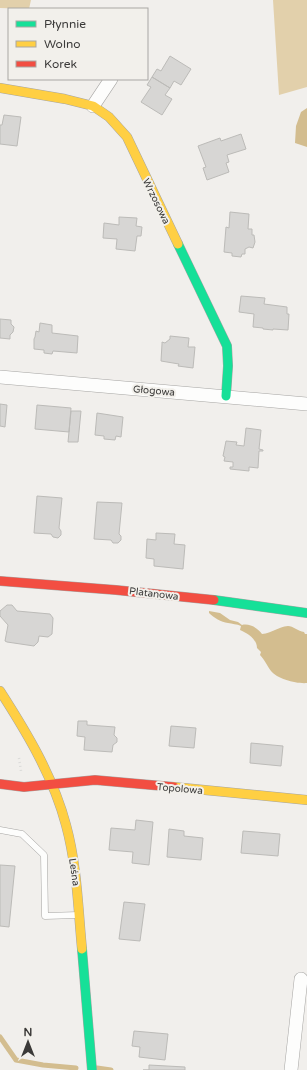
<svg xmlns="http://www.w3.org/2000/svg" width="307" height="1070" font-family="'Varela Round',sans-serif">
  <rect width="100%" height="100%" fill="#f1efec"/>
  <path fill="#e2d0ab" d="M0,0H31L29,9L0,8Z
    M273,0H307V87L279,95Z"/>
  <path fill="#d3bd8f" d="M307,108V147L295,143L296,126L301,112Z
    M209,611L220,613L230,620L238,622L242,625C249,623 258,628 262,634C272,633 278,627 288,626C293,626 298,631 304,632L305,634H307V683C297,684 277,679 271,671C267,666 265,660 260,655L261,652L257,648C257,639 247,633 240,630L241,626C237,624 232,624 228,623C221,622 214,618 209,613Z"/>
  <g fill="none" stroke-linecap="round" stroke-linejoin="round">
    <path stroke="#d3bd8f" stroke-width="5" d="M0,1037L16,1060L43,1065L76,1068
      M97,1068L111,1070"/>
  </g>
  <path fill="#d7d6d4" stroke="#bcbbb8" d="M170,56L191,69L181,85L174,81L170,88L152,77L157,69L161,71Z
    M152,77L170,88L165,95L172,99L162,115L141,102L151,87L147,85Z
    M4,115L21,117L17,146L0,144V125H2Z
    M241,134L246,149L227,155L229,162L226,163L229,172L207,180L203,168L206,167L198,146L220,138L221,141Z
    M230,212L249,214L248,229H252V235H254L255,242L253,248L249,247L245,249V254H242L241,257L232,256V253L224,252L226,227L229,228Z
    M119,217L137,218L136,226L142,227L141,236H137L135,251L116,249L117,239L103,238L104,223L119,225Z
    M241,296L265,298L264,304L287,307V314H289L288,330L273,329V330L263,329V328L253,327L254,314L239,312Z
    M0,319L11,320V324L14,327L13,332L10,335V339L0,338Z
    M40,323L52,325V333L78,336L77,353L53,351L52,354L44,353V350L34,349V339L35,337L36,331L39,332Z
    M170,336L189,338L188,347H195L193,368L178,366L179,364L161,361L162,344V342L165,343L170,339Z
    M0,404L7,405L5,427L0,426Z
    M37,405L71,408L69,432L35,429Z
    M71,411H81L78,442H68Z
    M97,413L123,417L121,437L116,436L115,440L104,439V436L95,435Z
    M246,428L261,430L259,449L263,450V451H259L258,468L249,467V471L230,469V467H233V462L224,461L225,457L223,456L226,441L237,442L236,445L244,446Z
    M37,496L62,498L59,528L61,531V535L58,538L53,537L51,534L34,533Z
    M97,502L122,503L119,534L121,536V540L118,543H113L111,540L94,539Z
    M156,533L175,534L174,544L185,545L183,569L154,566V559L146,558L147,539L156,540Z
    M7,605H12L17,611L50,614L53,618L52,634L48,637L39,636L38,642L34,646L7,642L5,641L8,625L0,616V611Z
    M78,721H87V725L115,727L114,735L117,738V742L113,745L112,752L84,750L85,737L77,736Z
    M171,726L196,728L194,748L169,746Z
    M251,743L283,746L281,766L250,763Z
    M136,820L153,822L149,865L132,863L133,852L109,850L111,828L135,830Z
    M169,829L184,831V836L203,838L201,860L167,857Z
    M243,831L280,834L278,856L241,853Z
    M0,865L15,866L9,927L0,926Z
    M124,902L145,904L140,941L119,939Z
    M134,1031L168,1034L165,1060L139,1057L140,1047L132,1046Z
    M149,1065L185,1067V1070H143H149Z"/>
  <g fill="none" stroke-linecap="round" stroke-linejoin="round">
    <g stroke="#a6a5a3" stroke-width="7">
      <path id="lane" d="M0,830L22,834L44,855L45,916L78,915"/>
    </g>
    <g stroke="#a6a5a3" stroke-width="14">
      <path id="street" d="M93,106L111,79
        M0,377L307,404
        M291,1070L301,979"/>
    </g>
    <g stroke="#a6a5a3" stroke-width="10">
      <path id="fast" d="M178,244L227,346L228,366L226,396
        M214,600L307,613
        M82,949L92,1070"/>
    </g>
    <g stroke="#a6a5a3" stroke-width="10">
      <path id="slow" d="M0,88L65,99L93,106L109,117L127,137L178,244
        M0,691C27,733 53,776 66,825C77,865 78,907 82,949
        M174,787L307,800"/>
    </g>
    <g stroke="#a6a5a3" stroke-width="10">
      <path id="jam" d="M0,581L116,590L214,600
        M0,784L24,787L95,780L174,787"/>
    </g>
    <path stroke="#dbdbd9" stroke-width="2.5" stroke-dasharray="1 3" stroke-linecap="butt" d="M19,758L21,771"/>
    <use href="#lane" stroke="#fdfdfc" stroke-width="6"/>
    <use href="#street" stroke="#fdfdfc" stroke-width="13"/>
    <use href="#fast" stroke="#16e098" stroke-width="9"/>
    <use href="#slow" stroke="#ffcf43" stroke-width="9"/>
    <use href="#jam" stroke="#f24e42" stroke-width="9"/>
  </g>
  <g text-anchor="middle" stroke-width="4" stroke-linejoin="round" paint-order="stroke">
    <g font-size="10" fill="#3b3a39" stroke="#f2f0eb">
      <text transform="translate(157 201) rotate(64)" y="4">Wrzosowa</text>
      <text transform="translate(154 390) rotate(5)" y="4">Głogowa</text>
      <text transform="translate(154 593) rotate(7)" y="4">Platanowa</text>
      <text transform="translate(180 788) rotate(5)" y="4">Topolowa</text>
      <text transform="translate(75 872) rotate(82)" y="4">Leśna</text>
    </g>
  </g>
  <rect x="8" y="8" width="140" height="72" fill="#f2f0eb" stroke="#a9a7a4"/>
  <rect x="16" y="21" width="20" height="6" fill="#16e098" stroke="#a9a7a4"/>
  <text x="44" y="28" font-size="12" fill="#3b3a39">Płynnie</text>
  <rect x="16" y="41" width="20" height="6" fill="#ffcf43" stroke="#a9a7a4"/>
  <text x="44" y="48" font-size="12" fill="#3b3a39">Wolno</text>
  <rect x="16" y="61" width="20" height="6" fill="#f24e42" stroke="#a9a7a4"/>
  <text x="44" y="68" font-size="12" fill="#3b3a39">Korek</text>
  <g transform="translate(28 1042)" stroke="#f2f0eb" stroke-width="3" paint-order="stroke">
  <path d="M0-3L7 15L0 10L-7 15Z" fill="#3b3a39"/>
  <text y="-6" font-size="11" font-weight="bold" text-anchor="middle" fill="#3b3a39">N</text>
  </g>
</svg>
